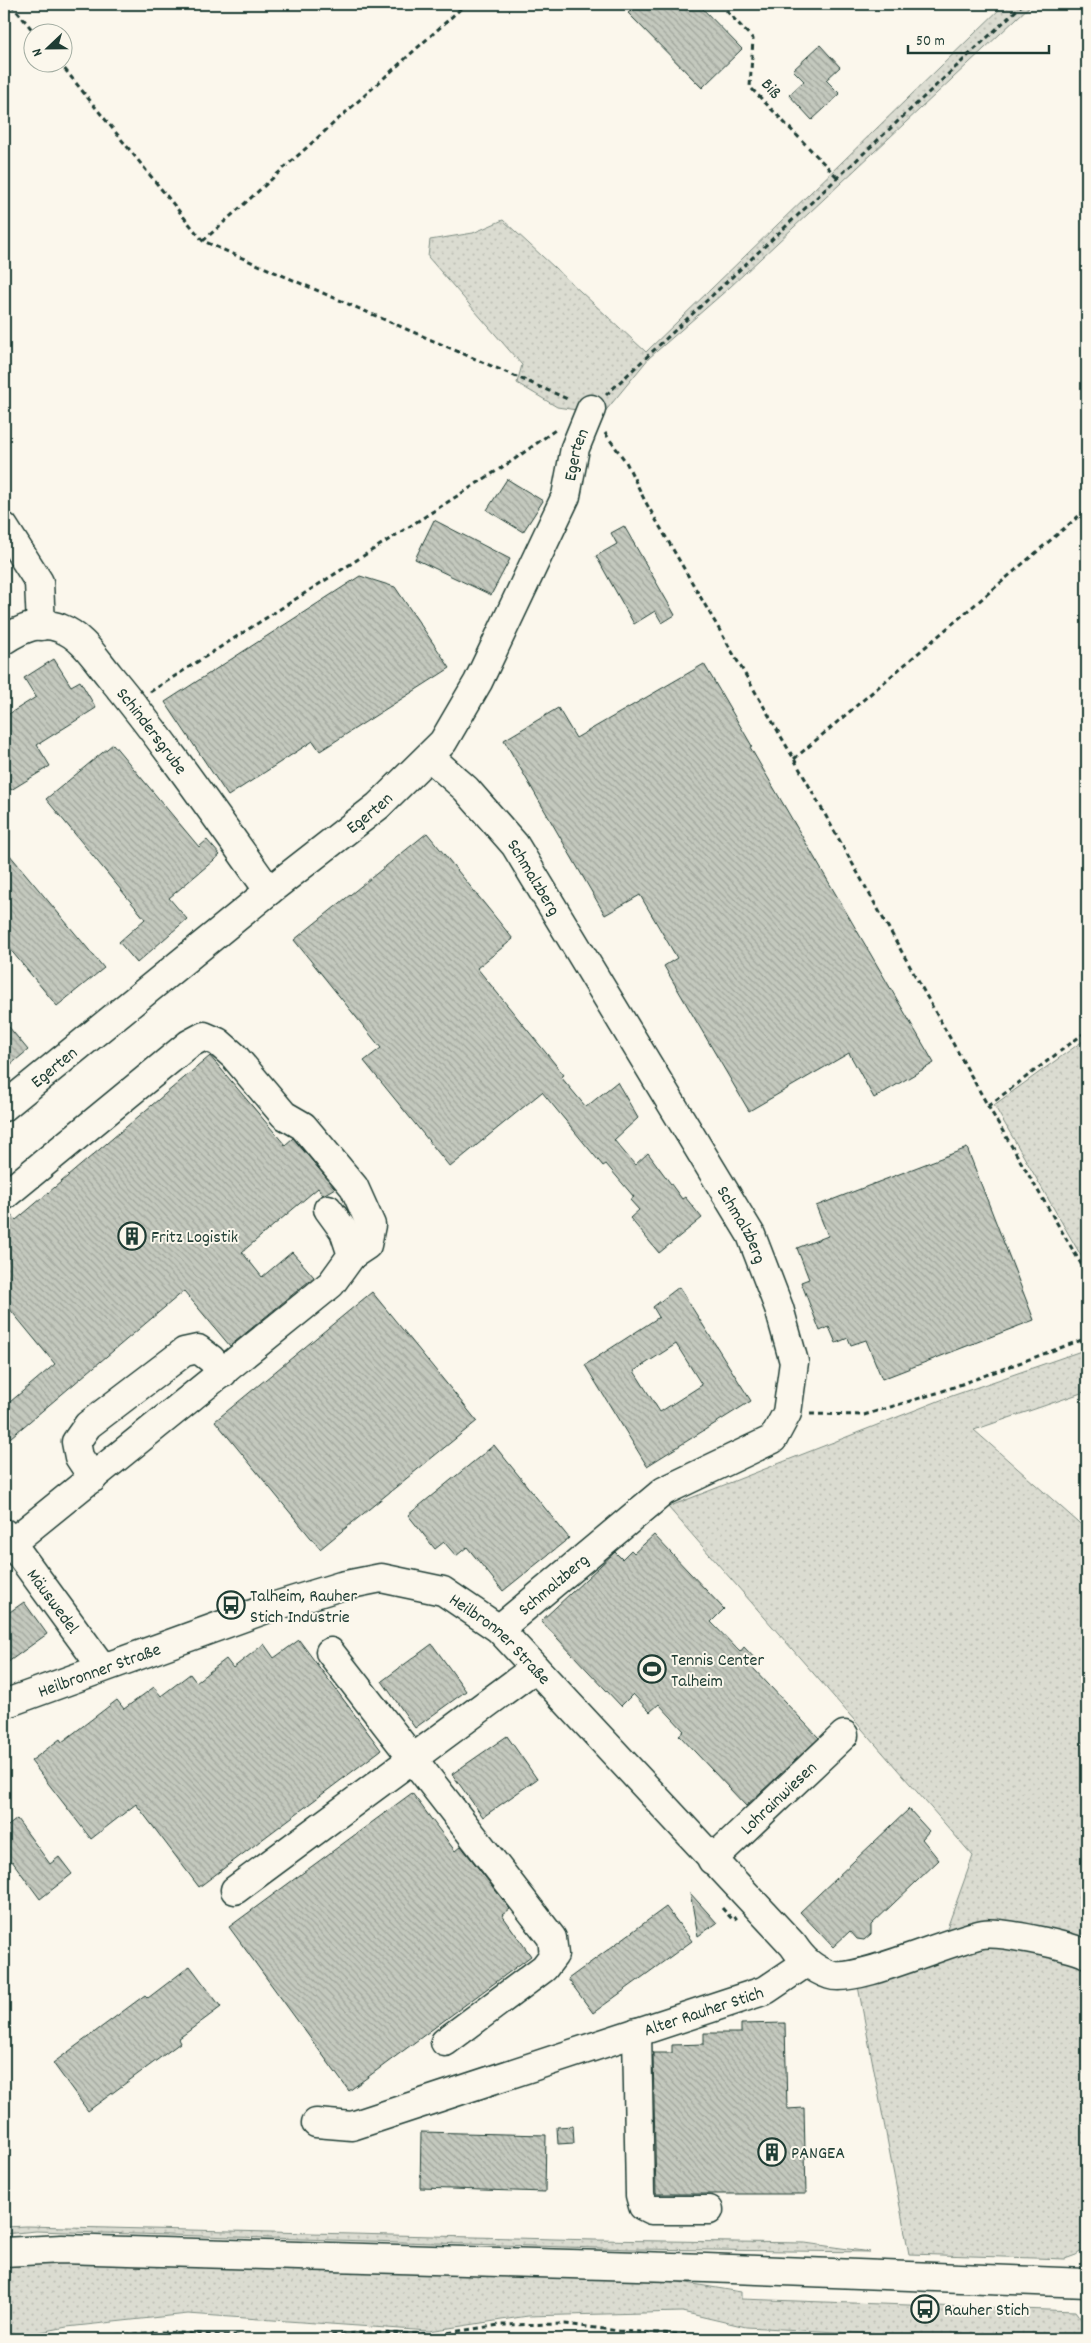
<svg xmlns="http://www.w3.org/2000/svg" width="1091" height="2343" font-family="Dekko,sans-serif">
  <defs>
    <pattern id="grass-dots" width="8" height="8" patternUnits="userSpaceOnUse" patternTransform="scale(1.25)"><rect width="8" height="8" fill="#dbdcd1"/><path d="M2 2h.1M6 6h.1" fill="none" stroke="#bcbeb4" stroke-width="1.8" stroke-linecap="round"/></pattern>
    <pattern id="building-back-hatch" width="6" height="6" patternUnits="userSpaceOnUse" patternTransform="scale(1.25)"><rect width="6" height="6" fill="#c4c9be"/><path d="M-1 5l2 2M0 0l6 6M5-1l2 2" fill="none" stroke="#9fa49b"/></pattern>
  </defs>
  <rect width="100%" height="100%" fill="#fbf7ec"/>
  <filter id="ink" filterUnits="userSpaceOnUse"><feTurbulence type="fractalNoise" baseFrequency=".02" numOctaves="2"/><feDisplacementMap in="SourceGraphic" scale="10" xChannelSelector="R" yChannelSelector="G"/><feConvolveMatrix kernelMatrix="1 2 1 2 8 2 1 2 1" color-interpolation-filters="sRGB"/></filter>
  <g filter="url(#ink)">
    <path fill="url(#grass-dots)" stroke="#7d8c82" d="M1005,4H1032L729,288L649,358L603,414L557,407L517,383L522,365L428,257L430,240L473,233L503,220L646,352Z
      M1087,1038V1266L994,1105Z
      M1087,1349V1391L974,1430L1087,1530V1939L1074,1946L941,1945L973,1856L668,1507L946,1398Z
      M984,1936L1087,1957V2247L1076,2255L1065,2259L909,2254L858,1986Z
      M27,2226L595,2240L805,2243L870,2252L632,2249L36,2231L4,2234V2227Z
      M4,2260L657,2278L741,2292V2299L1075,2311L1087,2327V2339H963L746,2327L682,2312L528,2316L429,2331L188,2314L67,2327L4,2339Z"/>
    <path fill="url(#building-back-hatch)" stroke="#1f3d34" fill-rule="evenodd" d="M638,4H698L742,49L702,88L628,13Z
      M820,45L840,67L826,80L840,94L812,120L789,95L804,81L793,70Z
      M507,479L543,501L523,532L487,510Z
      M434,520L510,559L491,595L415,559Z
      M624,526L675,615L662,623L655,611L634,624L596,556L617,544L611,533Z
      M360,576L395,587L450,668L320,751L313,741L228,796L165,702Z
      M54,659L71,686L80,681L96,708L37,745L50,766L11,790L4,778V717L36,697L24,678Z
      M704,664L752,746L750,747L934,1063L874,1098L849,1053L749,1111L664,966L677,958L640,895L605,915L504,740L558,708L576,738Z
      M113,744L199,847L207,840L220,855L169,898L187,919L137,963L119,942L145,919L46,799Z
      M427,833L513,939L477,968L564,1075L561,1077L586,1107L617,1082L638,1118L614,1140L635,1165L648,1153L682,1199L685,1197L702,1218L659,1253L630,1218L639,1210L630,1200L634,1197L606,1164L603,1166L542,1092L450,1167L364,1061L381,1048L294,940Z
      M4,848L104,968L57,1006L4,942Z
      M4,1021L28,1050L4,1070Z
      M210,1056L285,1145L293,1138L335,1188L323,1195L318,1188L242,1252L262,1277L292,1252L314,1277L230,1346L184,1291L4,1443V1407L55,1364L4,1302V1211H8L16,1220Z
      M967,1148L1034,1320L882,1379L866,1340L851,1345L848,1338L836,1343L829,1327L820,1331L801,1282L809,1279L797,1248L828,1236L816,1206Z
      M679,1287L751,1401L647,1466L585,1365L659,1317L653,1307ZM676,1344L702,1385L660,1412L634,1371Z
      M372,1292L477,1421L320,1549L215,1421Z
      M494,1445L569,1538L503,1591L467,1547L456,1556L444,1542L435,1549L408,1515Z
      M654,1535L724,1609L711,1622L740,1652L744,1647L758,1662L752,1667L819,1738L746,1806L679,1735L684,1731L659,1704L650,1712L633,1694L621,1706L541,1621L615,1552L622,1559L631,1550L634,1553Z
      M24,1602L47,1634L4,1665V1616Z
      M299,1640L381,1750L199,1887L136,1804L91,1839L31,1761L60,1739L62,1742L117,1700L124,1709L154,1687L161,1696L190,1674L196,1682L226,1659L233,1668L264,1644L274,1658Z
      M432,1644L466,1691L415,1728L382,1681Z
      M507,1736L537,1779L483,1817L452,1774Z
      M412,1793L455,1851L461,1846L510,1909L502,1915L531,1956L349,2091L229,1927Z
      M909,1809L929,1831L922,1839L939,1860L871,1925V1934L864,1940L857,1939L850,1931L833,1947L800,1912Z
      M17,1819L50,1864L59,1857L72,1874L40,1899L12,1861L4,1867V1829Z
      M690,1893L717,1923L698,1936Z
      M666,1907L692,1941L593,2013L568,1979Z
      M190,1966L221,2007L178,2039L180,2043L88,2111L53,2063L145,1995L148,1998Z
      M785,2023L787,2109L804,2108L806,2194H656L653,2053H672V2045L704,2044V2033H741V2024Z
      M573,2126L574,2143L558,2144L557,2127Z
      M421,2132L546,2135L545,2192L420,2188Z"/>
    <g fill="none" stroke-linecap="round" stroke-linejoin="round">
      <g stroke="#1f3d34" stroke-width="31">
        <g id="minor">
          <path d="M4,527L39,582L41,626"/>
          <path id="s1" d="M4,640C21,629 40,620 60,628C82,636 95,658 109,675C166,744 217,818 269,891"/>
          <path id="s2" d="M430,757L466,789L515,845L751,1235L779,1308L794,1362L787,1413L773,1439L664,1491L499,1629"/>
          <path id="s3" d="M4,1107L269,891L378,806L443,742L478,682L566,496L575,448L591,409"/>
          <path d="M4,1196L189,1044L204,1036L218,1042L234,1056L284,1115L303,1126L354,1187L371,1225L367,1245L352,1255"/>
          <path d="M93,1478L79,1457L76,1442L88,1425L184,1352L198,1349L211,1359L223,1373"/>
          <path id="s4" d="M4,1533L102,1667"/>
          <path d="M4,1549L331,1284L352,1255L344,1231L328,1209"/>
          <path d="M330,1652L552,1938L554,1955L544,1968L445,2042"/>
          <path id="s5" d="M4,1704L269,1608L341,1586L381,1578L443,1591L499,1629L793,1945C803,1960 813,1969 830,1975C856,1984 951,1939 983,1934C1001,1931 1070,1946 1087,1954"/>
          <path id="s6" d="M712,1860L844,1735"/>
          <path d="M235,1890L535,1668"/>
          <path d="M637,2032L640,2195L643,2206L651,2210H709"/>
          <path id="s7" d="M316,2123L352,2126L766,1990L806,1963"/>
        </g>
      </g>
      <g stroke="#1f3d34" stroke-width="31">
        <path id="major" d="M4,2252L62,2249L706,2268L1087,2283"/>
      </g>
      <path stroke="#1f3d34" stroke-width="3" stroke-dasharray="5 4" stroke-linecap="butt" d="M11,4L34,32
        M720,4L753,39L750,87L838,178
        M59,62L203,241L570,400
        M203,241L466,4
        M606,395L1023,4
        M605,433L626,462L645,501L794,759L988,1106L1087,1274
        M150,692L512,461L558,428
        M794,759L1087,509
        M988,1106L1087,1031
        M810,1414L864,1415L940,1392L1087,1338
        M722,1908L733,1920L737,1917
        M62,2339L161,2332L287,2339L357,2333L439,2334L500,2325L565,2324L619,2331L718,2336L768,2335"/>
      <use href="#minor" stroke="#fbf7ec" stroke-width="28"/>
      <use href="#major" stroke="#fbf7ec" stroke-width="28"/>
    </g>
  </g>
  <defs>
    <g id="building-ring" transform="scale(1.4375)"><circle r="9.5" fill="#fbf7ec" stroke="#1f3d34" stroke-width="1.5"/><path d="M-4-6H4V6H1V3H-1V6H-4ZM-2.5-4.3h1.7v1.8h-1.7ZM.8-4.3h1.7v1.8H.8ZM-2.5-1h1.7V.8h-1.7ZM.8-1h1.7V.8H.8Z" fill="#1f3d34"/></g>
    <g id="bus-ring" transform="scale(1.4375)"><circle r="9.5" fill="#fbf7ec" stroke="#1f3d34" stroke-width="1.5"/><path d="M-5-6H5V4H4V6H2V4H-2V6H-4V4H-5ZM-3.5-4V0h7V-4ZM-3.5 1.2v1.5H-2V1.2ZM2 1.2v1.5H3.5V1.2Z" fill="#1f3d34"/></g>
    <g id="stadium-ring" transform="scale(1.4375)"><circle r="9.5" fill="#fbf7ec" stroke="#1f3d34" stroke-width="1.5"/><path d="M0-5a6.5 5 0 1 0 0 10a6.5 5 0 1 0 0-10ZM-3.5-1.8h7v3.6h-7Z" fill="#1f3d34"/></g>
  </defs>
  <g fill-rule="evenodd">
    <use href="#building-ring" x="132" y="1236"/>
    <use href="#bus-ring" x="231" y="1605"/>
    <use href="#stadium-ring" x="652" y="1669"/>
    <use href="#building-ring" x="772" y="2152"/>
    <use href="#bus-ring" x="925" y="2309"/>
  </g>
  <g text-anchor="middle" stroke-width="4" stroke-linejoin="round" paint-order="stroke">
    <g font-size="18" fill="#1f3d34" stroke="#fbf7ec">
      <text transform="translate(772 88) rotate(50)" y="6">Biß</text>
      <text dy="6" stroke="none"><textPath href="#s3" startOffset="889">Egerten</textPath></text>
      <text dy="6" stroke="none"><textPath href="#s1" startOffset="199">Schindersgrube</textPath></text>
      <text dy="6" stroke="none"><textPath href="#s3" startOffset="469">Egerten</textPath></text>
      <text dy="6" stroke="none"><textPath href="#s2" startOffset="160">Schmalzberg</textPath></text>
      <text dy="6" stroke="none"><textPath href="#s3" startOffset="64">Egerten</textPath></text>
      <text dy="6" stroke="none"><textPath href="#s2" startOffset="565">Schmalzberg</textPath></text>
      <text transform="translate(553 1584) rotate(-40)" y="6">Schmalzberg</text>
      <text dy="6" stroke="none"><textPath href="#s4" startOffset="84">Mäuswedel</textPath></text>
      <text dy="6" stroke="none"><textPath href="#s5" startOffset="536">Heilbronner Straße</textPath></text>
      <text dy="6" stroke="none"><textPath href="#s5" startOffset="101">Heilbronner Straße</textPath></text>
      <text dy="6" stroke="none"><textPath href="#s6" startOffset="91">Lohrainwiesen</textPath></text>
      <text dy="6" stroke="none"><textPath href="#s7" startOffset="406">Alter Rauher Stich</textPath></text>
    </g>
    <g font-size="18" fill="#1f3d34" stroke="#fbf7ec" text-anchor="start">
      <text x="151" y="1242">Fritz Logistik</text>
      <text x="250" y="1601">Talheim, Rauher<tspan x="250" dy="21">Stich Industrie</tspan></text>
      <text x="671" y="1665">Tennis Center<tspan x="671" dy="21">Talheim</tspan></text>
      <text x="791" y="2158">PANGEA</text>
      <text x="944" y="2315">Rauher Stich</text>
    </g>
  </g>
  <rect width="1091" height="2343" fill="none" stroke="#fbf7ec" stroke-width="20"/>
  <rect x="10" y="10" width="1071" height="2323" fill="none" stroke="#1f3d34" stroke-width="2" filter="url(#ink)"/>
  <g transform="translate(48 48) rotate(248)"><circle r="24" fill="#fbf7ec" stroke="#a3ada2"/>
  <path d="M0-4L9 19L0 12L-9 19Z" fill="#1f3d34"/>
  <text y="-8" font-size="14" font-weight="bold" text-anchor="middle" fill="#1f3d34">N</text>
  </g>
  <path d="M908 45v8h141v-8" fill="none" stroke="#1f3d34" stroke-width="2.5"/>
  <text x="916" y="45" font-size="15" fill="#1f3d34" stroke="#fbf7ec" stroke-width="4" paint-order="stroke">50 m</text>
</svg>
